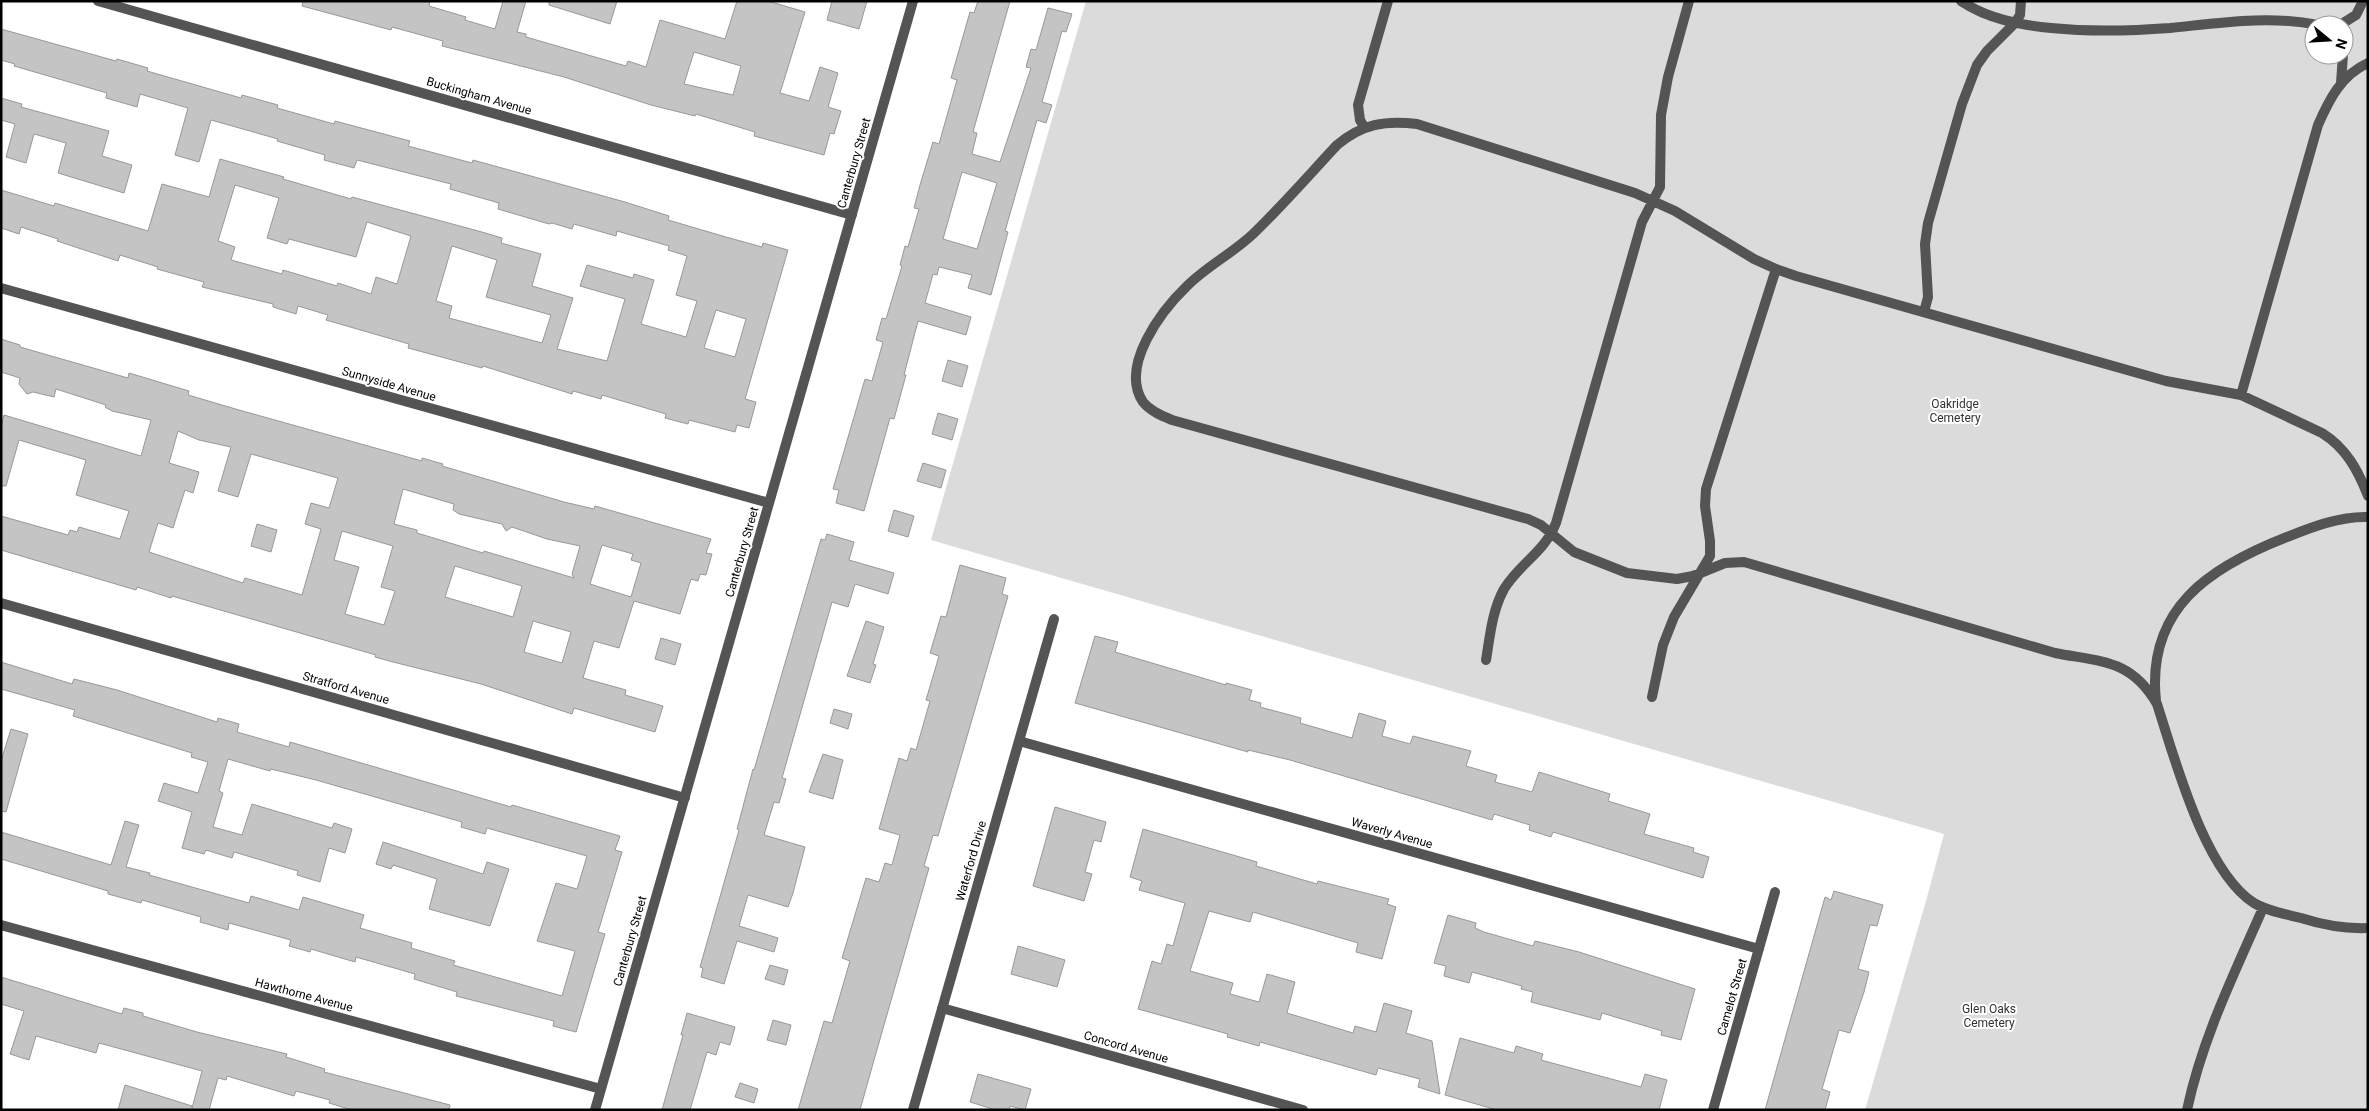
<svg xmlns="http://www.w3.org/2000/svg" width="2369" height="1111" font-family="Roboto,sans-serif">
  <rect width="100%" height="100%" fill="#fff"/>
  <path fill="#dbdbdb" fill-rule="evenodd" d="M1086,1H2368V1110H1865L1926,901L1944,834L931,540ZM2314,25H2344V55H2314Z"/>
  <path fill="#c4c4c4" stroke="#989898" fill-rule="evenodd" d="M303,1H430L429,6L466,17L465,20L495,29L503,1H526L517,32L526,34V37L626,66L628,61L646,67L660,20L725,39L737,1H768L805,12L780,93L809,101L820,67L838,73L828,107L841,111L834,134L830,133L824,155L754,136L755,132L696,114L695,116L651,105L564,77L442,46L443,41L392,27L391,30L302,6ZM694,52L741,66L733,95L684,84Z
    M549,1H617L610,24L549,5Z
    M832,1H867L859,29L827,20Z
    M978,1H1010L973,132L977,133L972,154L1000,162L1031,68L1026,67L1031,49L1036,50L1048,8L1072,14L1066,32L1062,31L1042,102L1052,105L1046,123L1037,120L1005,231L1008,232L991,295L968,288L972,275L939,267L937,275L933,274L925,303L971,317L966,335L918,321L904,375H906L894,419L890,418L864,511L836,503L839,490L833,489L865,379L872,381L883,342L876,340L882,318L886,319L902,266L900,265L905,246L908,247L919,209L914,208L920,185L933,142L939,144L957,80L951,78L970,12L974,13ZM962,172L997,183L977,249L943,239Z
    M1,29L116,61L117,59L148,68L147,71L241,98L242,95L278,105L277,108L334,124L335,121L410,141L408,146L472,163L473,160L625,202L669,216L668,220L726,237L762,247L763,243L788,250L745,399L756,402L749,428L737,425L735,432L689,420L688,424L665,418L666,414L602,395L601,399L573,391L572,394L483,366L482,368L408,348L409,344L326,320L328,315L298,306L296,314L273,307V304L202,287L204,282L157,269L158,267L120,255L118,261L57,241L58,239L21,227L19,234L1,228V190L54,206L55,203L148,231L162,184L209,197L220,159L284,177L283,179L351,199L352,197L482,232L502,238L501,243L541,254L532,286L573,298L557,349L607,361L625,299L580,286L587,265L633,278L634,274L654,280L641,324L686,337L697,301L676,295L687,256L668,250L669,246L617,231L616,236L574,224L572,229L552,223L549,224L498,209L499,203L450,189L451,184L357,160L354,168L324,160L325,155L277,141L278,139L211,120L199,162L175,155L188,108L140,94L137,107L106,98L107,93L14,66L15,64L1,60ZM235,185L279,198L267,238L287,244L289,239L356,257L367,222L411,236L397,284L376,277L371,294L338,283L337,286L283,270L282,274L231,260L235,247L218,241ZM452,246L497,260L486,297L551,315L542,343L449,318L452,306L436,301ZM716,310L746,319L735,357L704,348Z
    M1,98L22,104L21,107L109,131L102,156L132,165L124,193L58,173L66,143L34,134L26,163L6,157L15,124L1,120Z
    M1,339L20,345V347L128,378L129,373L189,391L188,395L239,410L422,461V458L443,464L442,466L564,502L594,509L595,506L711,539L706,553L712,554L706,575L700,574L698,581L691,579L680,614L634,601L619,648L594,641L583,678L626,690L625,695L663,706L655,732L574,708L572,714L481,684L393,662L375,657L376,655L172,596L171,598L137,587L136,590L1,550V516L68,535L70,530L77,532L79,527L120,539L129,511L76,495L86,460L19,440L6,486H1V426L4,415L141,456L151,420L112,411L105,407L106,405L56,389L54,397L33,392L27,394L19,384L20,378L1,372ZM178,431L199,440L231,447L218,491L238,497L251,454L338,478L329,508L311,503L305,524L321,529L302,595L245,578L243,583L149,552L158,523L173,528L185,490L193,493L199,472L169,463ZM403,489L454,504L453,510L459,514L502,524L506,531L512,527L547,539L580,546L572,574L574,578L484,551L483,553L417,533V530L394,524ZM342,531L393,546L381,587L395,591L384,625L345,614L359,567L334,560ZM602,545L633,554L631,560L641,563L631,597L590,584ZM455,566L522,586L513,617L445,597ZM533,621L571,632L562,663L524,652Z
    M948,360L968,366L962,387L942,381Z
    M938,413L958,419L952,440L932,434Z
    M923,463L946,470L941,488L917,481Z
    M894,510L914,516L908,537L888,531Z
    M257,524L277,530L271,552L251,546Z
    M827,534L854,542L849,560L894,573L888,594L855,584L848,607L832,602L782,778L786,779L779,803L774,802L764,835L805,847L793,893L788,907L748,895L739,926L778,938L774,952L737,941L724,984L701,977L703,968L700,967L739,830L737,829L753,769L754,770L821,539L825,540Z
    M960,565L1006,578L1002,594L1008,596L938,836L933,835L924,866L929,868L876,1053L860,1110H798L824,1021L832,1023L850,961L842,958L866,878L879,882L885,863L892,865L900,835L879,829L899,758L907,761L911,748L916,750L930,701L926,700L939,656L930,653L941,616L946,617Z
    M866,621L884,627L873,664L876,665L870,683L847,676Z
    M1095,636L1118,642L1115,652L1226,685V683L1252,690L1249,700L1261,703L1260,707L1301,718L1300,723L1352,738L1359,713L1386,721L1382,736L1410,744L1413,736L1471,751L1466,766L1497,775L1495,782L1532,792L1539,772L1610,794L1608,801L1650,814L1644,834L1694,848L1693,852L1709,857L1703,878L1553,832L1551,837L1529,830L1530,825L1494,814L1492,820L1290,760L1248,750V752L1075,703Z
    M661,638L681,644L675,665L655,659Z
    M1,662L72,684L74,679L117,690L217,722L218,718L239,724L237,732L289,747L290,742L511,807L512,805L620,836L615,850L622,852L598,932L605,934L576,1032L553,1026L554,1021L456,996L457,992L414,979L415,974L356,957L355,962L311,949L310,952L289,946L291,940L229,923L228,930L200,922L201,917L142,900L141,903L108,894V891L1,859V832L111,865L125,821L139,825L126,867L150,873L149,875L249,903L251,896L299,910L303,897L364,915L360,928L412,943L411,948L455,961L453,965L562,996L575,951L537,941L556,883L577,889L587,856L487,828L485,834L461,827L462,822L316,780L271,769L270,771L228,759L219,791L223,793L213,827L242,835L252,804L332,828L334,823L352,829L345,853L329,848L320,882L297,875L298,871L234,852L232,858L206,850L204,854L182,848L192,812L158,801L164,783L198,793L208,762L191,757L192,753L73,716L75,710L1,689Z
    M834,709L852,714L848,729L830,723Z
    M11,729L28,734L6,812L1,811V761Z
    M823,754L843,760L833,799L809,792Z
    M1055,807L1106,822L1101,842L1094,840L1085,872L1092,874L1084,901L1033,886Z
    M1143,829L1257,862L1256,866L1317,884L1318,881L1389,899L1387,904L1396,907L1382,959L1356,952L1358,943L1253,912L1250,922L1209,911L1190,971L1233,983L1230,994L1259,1002L1267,974L1295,982L1287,1013L1353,1033L1355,1026L1376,1032L1384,1003L1412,1011L1406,1033L1432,1041L1440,1094L1418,1087L1420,1079L1378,1068L1376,1075L1260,1042L1259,1046L1227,1037L1228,1034L1138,1009L1152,961L1161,964L1167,944L1173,946L1185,903L1139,890L1142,881L1130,877Z
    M383,842L483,874L487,862L509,869L490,926L429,909L437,879L393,865L391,869L376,864Z
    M1834,891L1883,905L1877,926L1870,925L1858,969L1869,972L1864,992L1850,1033L1839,1030L1822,1089L1830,1092L1825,1110H1765L1825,897L1831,900Z
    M1448,915L1476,923L1475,928L1484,932L1533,946L1535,941L1579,952L1695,989L1681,1040L1661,1035L1662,1031L1602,1013L1600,1020L1531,1002L1533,992L1521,989L1522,986L1472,972L1469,983L1444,976L1446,966L1434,963Z
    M1018,946L1065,960L1057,987L1011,974Z
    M770,965L788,970L784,985L765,979Z
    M1,977L122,1014L124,1008L143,1013V1016L197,1032L287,1054L286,1057L325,1069L324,1072L450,1105L449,1110H352L329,1103L330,1100L296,1091L294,1096L227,1076L226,1080L218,1078L209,1110H118L125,1085L192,1106V1108L202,1071L99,1043L96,1053L36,1036L29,1060L10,1054L24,1011L1,1004Z
    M687,1013L735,1027L730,1045L720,1042L716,1055L707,1052L690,1110H662L683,1035H681Z
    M773,1020L791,1025L786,1045L767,1040Z
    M1460,1038L1514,1053L1516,1046L1543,1054L1541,1060L1641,1087L1645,1074L1667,1080L1659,1110H1497L1445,1095Z
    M978,1074L1031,1089L1025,1110L1010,1106L1009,1110H996L970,1102Z
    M740,1083L758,1089L754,1103L735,1097Z"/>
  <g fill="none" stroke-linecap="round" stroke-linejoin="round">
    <path stroke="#545454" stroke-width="10" d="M1961,1C1988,19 2020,25 2051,28C2091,32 2130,31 2170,28C2219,23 2270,15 2318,25
      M2340,25L2356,15L2363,1
      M2341,83L2343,55
      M1364,127L1360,120L1358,105L1388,1
      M1924,312L1928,297L1925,244L1928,223L1962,104L1977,65L1987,51L2015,23L2020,15L2021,1
      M2241,395L2318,125C2329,100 2341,75 2368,63
      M2368,496C2358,470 2346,448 2322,433L2241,395L2166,381L1796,276L1776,269L1754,259L1675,211L1635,193L1417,124C1385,120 1362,124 1337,145C1309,175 1282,206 1253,234C1233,253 1207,266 1187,286C1162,310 1119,366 1143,402C1150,411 1162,416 1172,420L1528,519L1541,525L1574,552L1627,573L1677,579L1693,576L1725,563L1744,562L2055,653C2101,662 2131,659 2157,704C2175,759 2204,871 2254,903C2267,911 2285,914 2301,918C2323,925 2344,929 2368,928
      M1486,660C1490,636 1492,611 1504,589C1520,563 1544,553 1556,523L1642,222L1660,187L1661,115L1668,77L1689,1
      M1652,697L1663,645L1674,617L1710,556V541L1705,506L1706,489L1776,269
      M2156,701C2146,608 2210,567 2287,537C2312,527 2340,516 2368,517
      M2187,1110C2202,1039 2234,974 2263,908"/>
    <path stroke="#545454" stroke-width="10" d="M98,1L852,215
      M1,288L769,503
      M1,603L685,798
      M1019,741L1759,949
      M1,925L601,1089
      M942,1008L1303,1110
      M595,1110L913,1
      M913,1110L1054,619
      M1713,1110L1775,892"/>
  </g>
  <g text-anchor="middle" stroke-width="4" stroke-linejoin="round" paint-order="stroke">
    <g font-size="12" fill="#000" stroke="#fff">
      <text transform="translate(479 96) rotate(16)" y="4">Buckingham Avenue</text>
      <text transform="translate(854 163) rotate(-74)" y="4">Canterbury Street</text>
      <text transform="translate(389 384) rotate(16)" y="4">Sunnyside Avenue</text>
      <text transform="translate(742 552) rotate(-74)" y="4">Canterbury Street</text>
      <text transform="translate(346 688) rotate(16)" y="4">Stratford Avenue</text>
      <text transform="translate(1392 833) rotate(16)" y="4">Waverly Avenue</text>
      <text transform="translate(971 861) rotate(-74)" y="4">Waterford Drive</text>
      <text transform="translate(630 941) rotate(-74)" y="4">Canterbury Street</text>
      <text transform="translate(304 995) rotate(15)" y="4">Hawthorne Avenue</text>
      <text transform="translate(1732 997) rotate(-74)" y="4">Camelot Street</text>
      <text transform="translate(1126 1047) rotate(16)" y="4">Concord Avenue</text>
    </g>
    <g font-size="12" fill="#323232" stroke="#fff">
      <text x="1955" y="408">Oakridge<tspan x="1955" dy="14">Cemetery</tspan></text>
      <text x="1989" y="1013">Glen Oaks<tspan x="1989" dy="14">Cemetery</tspan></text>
    </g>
  </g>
  <rect width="2369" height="1111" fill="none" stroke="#000000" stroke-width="5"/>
  <g transform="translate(2329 40) rotate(108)"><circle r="24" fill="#ffffff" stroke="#999999"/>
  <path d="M0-4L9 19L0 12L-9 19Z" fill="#000000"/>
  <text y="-8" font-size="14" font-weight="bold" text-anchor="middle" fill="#000000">N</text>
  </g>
</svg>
